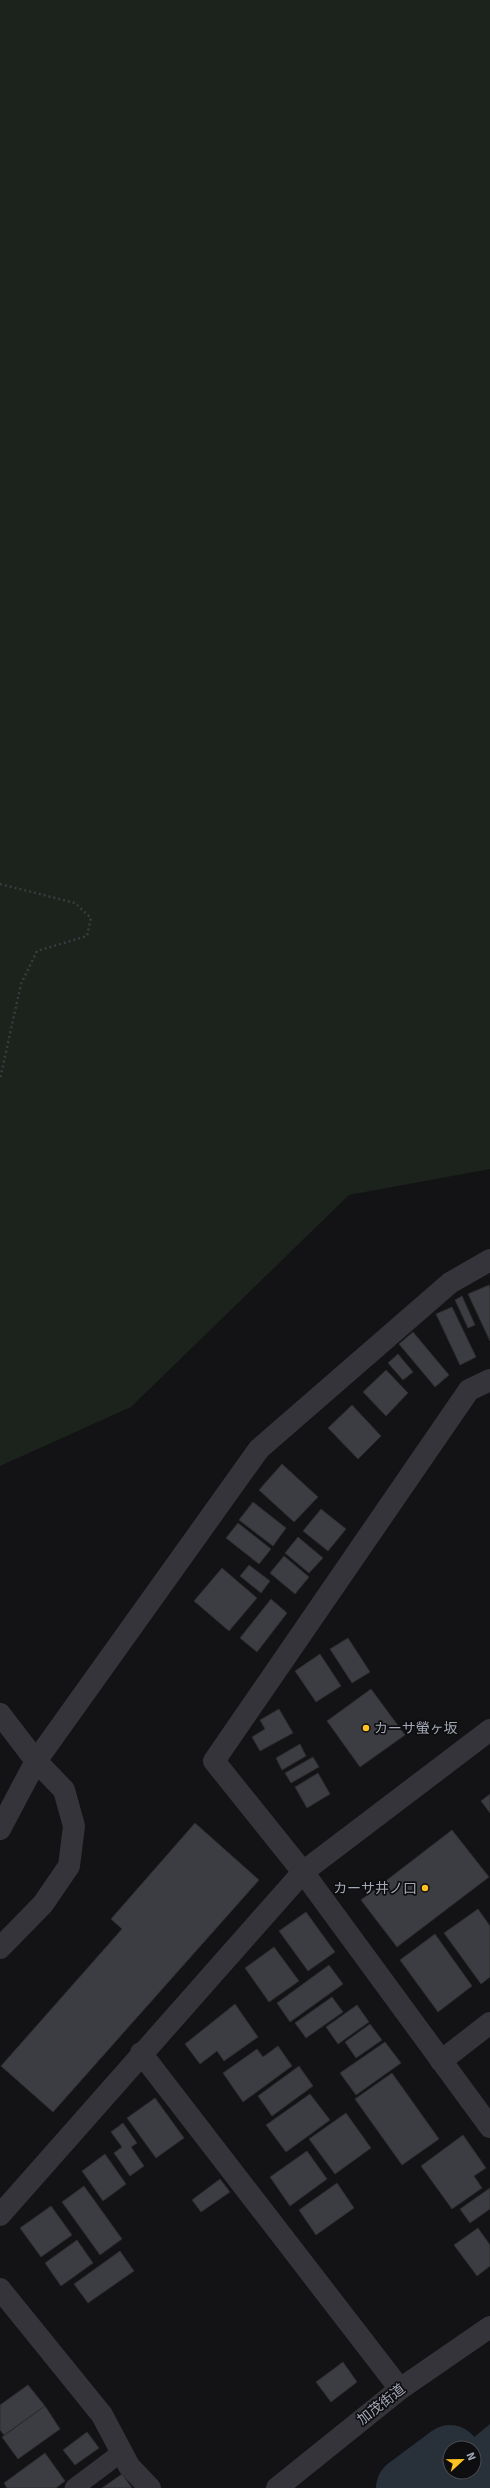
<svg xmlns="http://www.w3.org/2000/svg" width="490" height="2488" font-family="Signika,'Noto Sans JP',sans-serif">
  <rect width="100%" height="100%" fill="#131315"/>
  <path fill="#1b231c" d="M0,0H490V1169L349,1195L131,1407L0,1466Z"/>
  <path fill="#283139" d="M490,2424V2488H415L450,2458V2472H474V2448H461Z"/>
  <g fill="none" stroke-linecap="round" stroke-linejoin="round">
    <path stroke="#283139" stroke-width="62" d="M407,2488L450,2456"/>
  </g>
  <path fill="#3c3d42" stroke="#2d2d31" d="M489,1285L490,1288V1341L468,1294Z
    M462,1296L475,1325L468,1328L455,1300Z
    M452,1307L476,1357L460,1365L436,1314Z
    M413,1332L449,1375L435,1387L399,1344Z
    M398,1354L413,1372L403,1380L388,1363Z
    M386,1370L408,1393L386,1416L363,1392Z
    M352,1405L381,1436L358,1459L328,1428Z
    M282,1464L318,1497L294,1522L259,1490Z
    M253,1502L286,1528L273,1546L239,1520Z
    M321,1509L346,1529L328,1551L303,1531Z
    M238,1523L271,1549L259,1564L226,1538Z
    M298,1537L323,1558L309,1573L285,1553Z
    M284,1556L309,1577L295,1594L270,1573Z
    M249,1565L270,1581L261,1593L240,1576Z
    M222,1568L257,1598L229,1631L194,1601Z
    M271,1599L287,1613L257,1652L240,1638Z
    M348,1638L370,1672L352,1683L330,1649Z
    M320,1654L341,1686L316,1702L295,1671Z
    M371,1689L405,1735L360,1767L327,1721Z
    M279,1709L293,1733L260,1751L252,1737L265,1729L260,1720Z
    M300,1744L306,1756L282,1770L276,1758Z
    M313,1757L319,1767L291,1783L285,1773Z
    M318,1773L330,1794L307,1808L295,1787Z
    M490,1794V1813L481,1801Z
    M195,1823L259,1880L53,2112L1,2066L122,1929L111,1919Z
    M452,1830L489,1877L397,1947L361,1900Z
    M478,1909L490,1926V1977L481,1984L444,1933Z
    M306,1912L335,1952L308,1971L279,1931Z
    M435,1934L472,1986L438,2012L400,1960Z
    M274,1947L299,1981L269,2002L245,1968Z
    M329,1965L343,1984L290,2022L277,2003Z
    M332,1997L343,2012L306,2038L295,2023Z
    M235,2004L258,2037L224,2061L217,2051L200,2064L185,2044Z
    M357,2005L369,2022L338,2044L326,2027Z
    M370,2024L382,2040L356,2058L345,2042Z
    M385,2042L401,2063L356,2095L340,2073Z
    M278,2046L292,2066L243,2102L223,2073L257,2049L263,2057Z
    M299,2066L313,2086L272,2116L258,2096Z
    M392,2073L439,2139L402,2165L355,2099Z
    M310,2094L330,2120L286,2152L266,2125Z
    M155,2098L184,2138L156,2158L127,2118Z
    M346,2113L371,2148L335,2174L309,2139Z
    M123,2123L137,2143L131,2147L144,2166L130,2176L114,2153L122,2147L111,2132Z
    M463,2135L486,2168L474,2176L482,2188L452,2209L421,2166Z
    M307,2151L327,2179L290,2206L270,2177Z
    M105,2154L126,2184L103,2201L82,2171Z
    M220,2179L230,2192L201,2212L192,2200Z
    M337,2183L354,2208L316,2235L299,2210Z
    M84,2186L122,2239L100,2255L62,2202Z
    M490,2188V2209L470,2223L460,2209Z
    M51,2206L72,2235L41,2257L20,2228Z
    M478,2228L490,2245V2266L477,2276L454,2245Z
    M77,2240L93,2263L61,2286L45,2263Z
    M120,2251L134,2271L88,2303L74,2284Z
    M343,2362L357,2382L331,2402L316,2382Z
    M28,2385L45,2406L4,2435L0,2430V2405Z
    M45,2406L60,2429L18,2459L2,2437Z
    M87,2432L99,2448L75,2465L63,2450Z
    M45,2453L65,2481L56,2488H7L4,2483Z
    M122,2474L132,2488H102Z"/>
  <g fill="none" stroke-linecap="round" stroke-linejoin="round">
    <path stroke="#3a3b41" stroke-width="2.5" stroke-dasharray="2 3" stroke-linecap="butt" d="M0,884L75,903L91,918L87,936L37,951L21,984L0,1079"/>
    <path stroke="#34343a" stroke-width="19" d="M74,2488L122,2452"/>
    <path stroke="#34343a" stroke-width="22" d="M490,1380L469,1390L214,1761L303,1872L490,2127
      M0,1714L36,1761L64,1790L74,1826L69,1866L43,1904L0,1948
      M0,1829L36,1761L259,1449L450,1283L490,1260
      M141,2053L400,2389
      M441,2061L490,2023
      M0,2289L102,2415L129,2466L150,2488
      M277,2488L400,2389L490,2327"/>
    <path stroke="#34343a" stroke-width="22" d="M0,2215L303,1872L490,1730"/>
  </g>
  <g fill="#fec322" stroke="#0e0e10" stroke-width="1.5">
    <circle cx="366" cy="1728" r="4"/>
    <circle cx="425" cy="1888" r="4"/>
  </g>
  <g text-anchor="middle" stroke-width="3.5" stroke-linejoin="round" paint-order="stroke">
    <g font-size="14" fill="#a3a8b6" stroke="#0e0e10" text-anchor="start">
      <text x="374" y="1733">カーサ螢ヶ坂</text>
      <text x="417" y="1893" text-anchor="end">カーサ井ノ口</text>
    </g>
    <g font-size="14" fill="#a3a8b6" stroke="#0e0e10">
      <text transform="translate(381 2404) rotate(-38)" y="5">加茂街道</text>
    </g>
  </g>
  <g transform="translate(462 2460) rotate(68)"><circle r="19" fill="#0e0e10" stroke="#4a4c52"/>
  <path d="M0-3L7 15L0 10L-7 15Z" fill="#fec322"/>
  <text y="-6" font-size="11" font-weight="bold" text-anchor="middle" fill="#a3a8b6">N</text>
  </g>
</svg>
